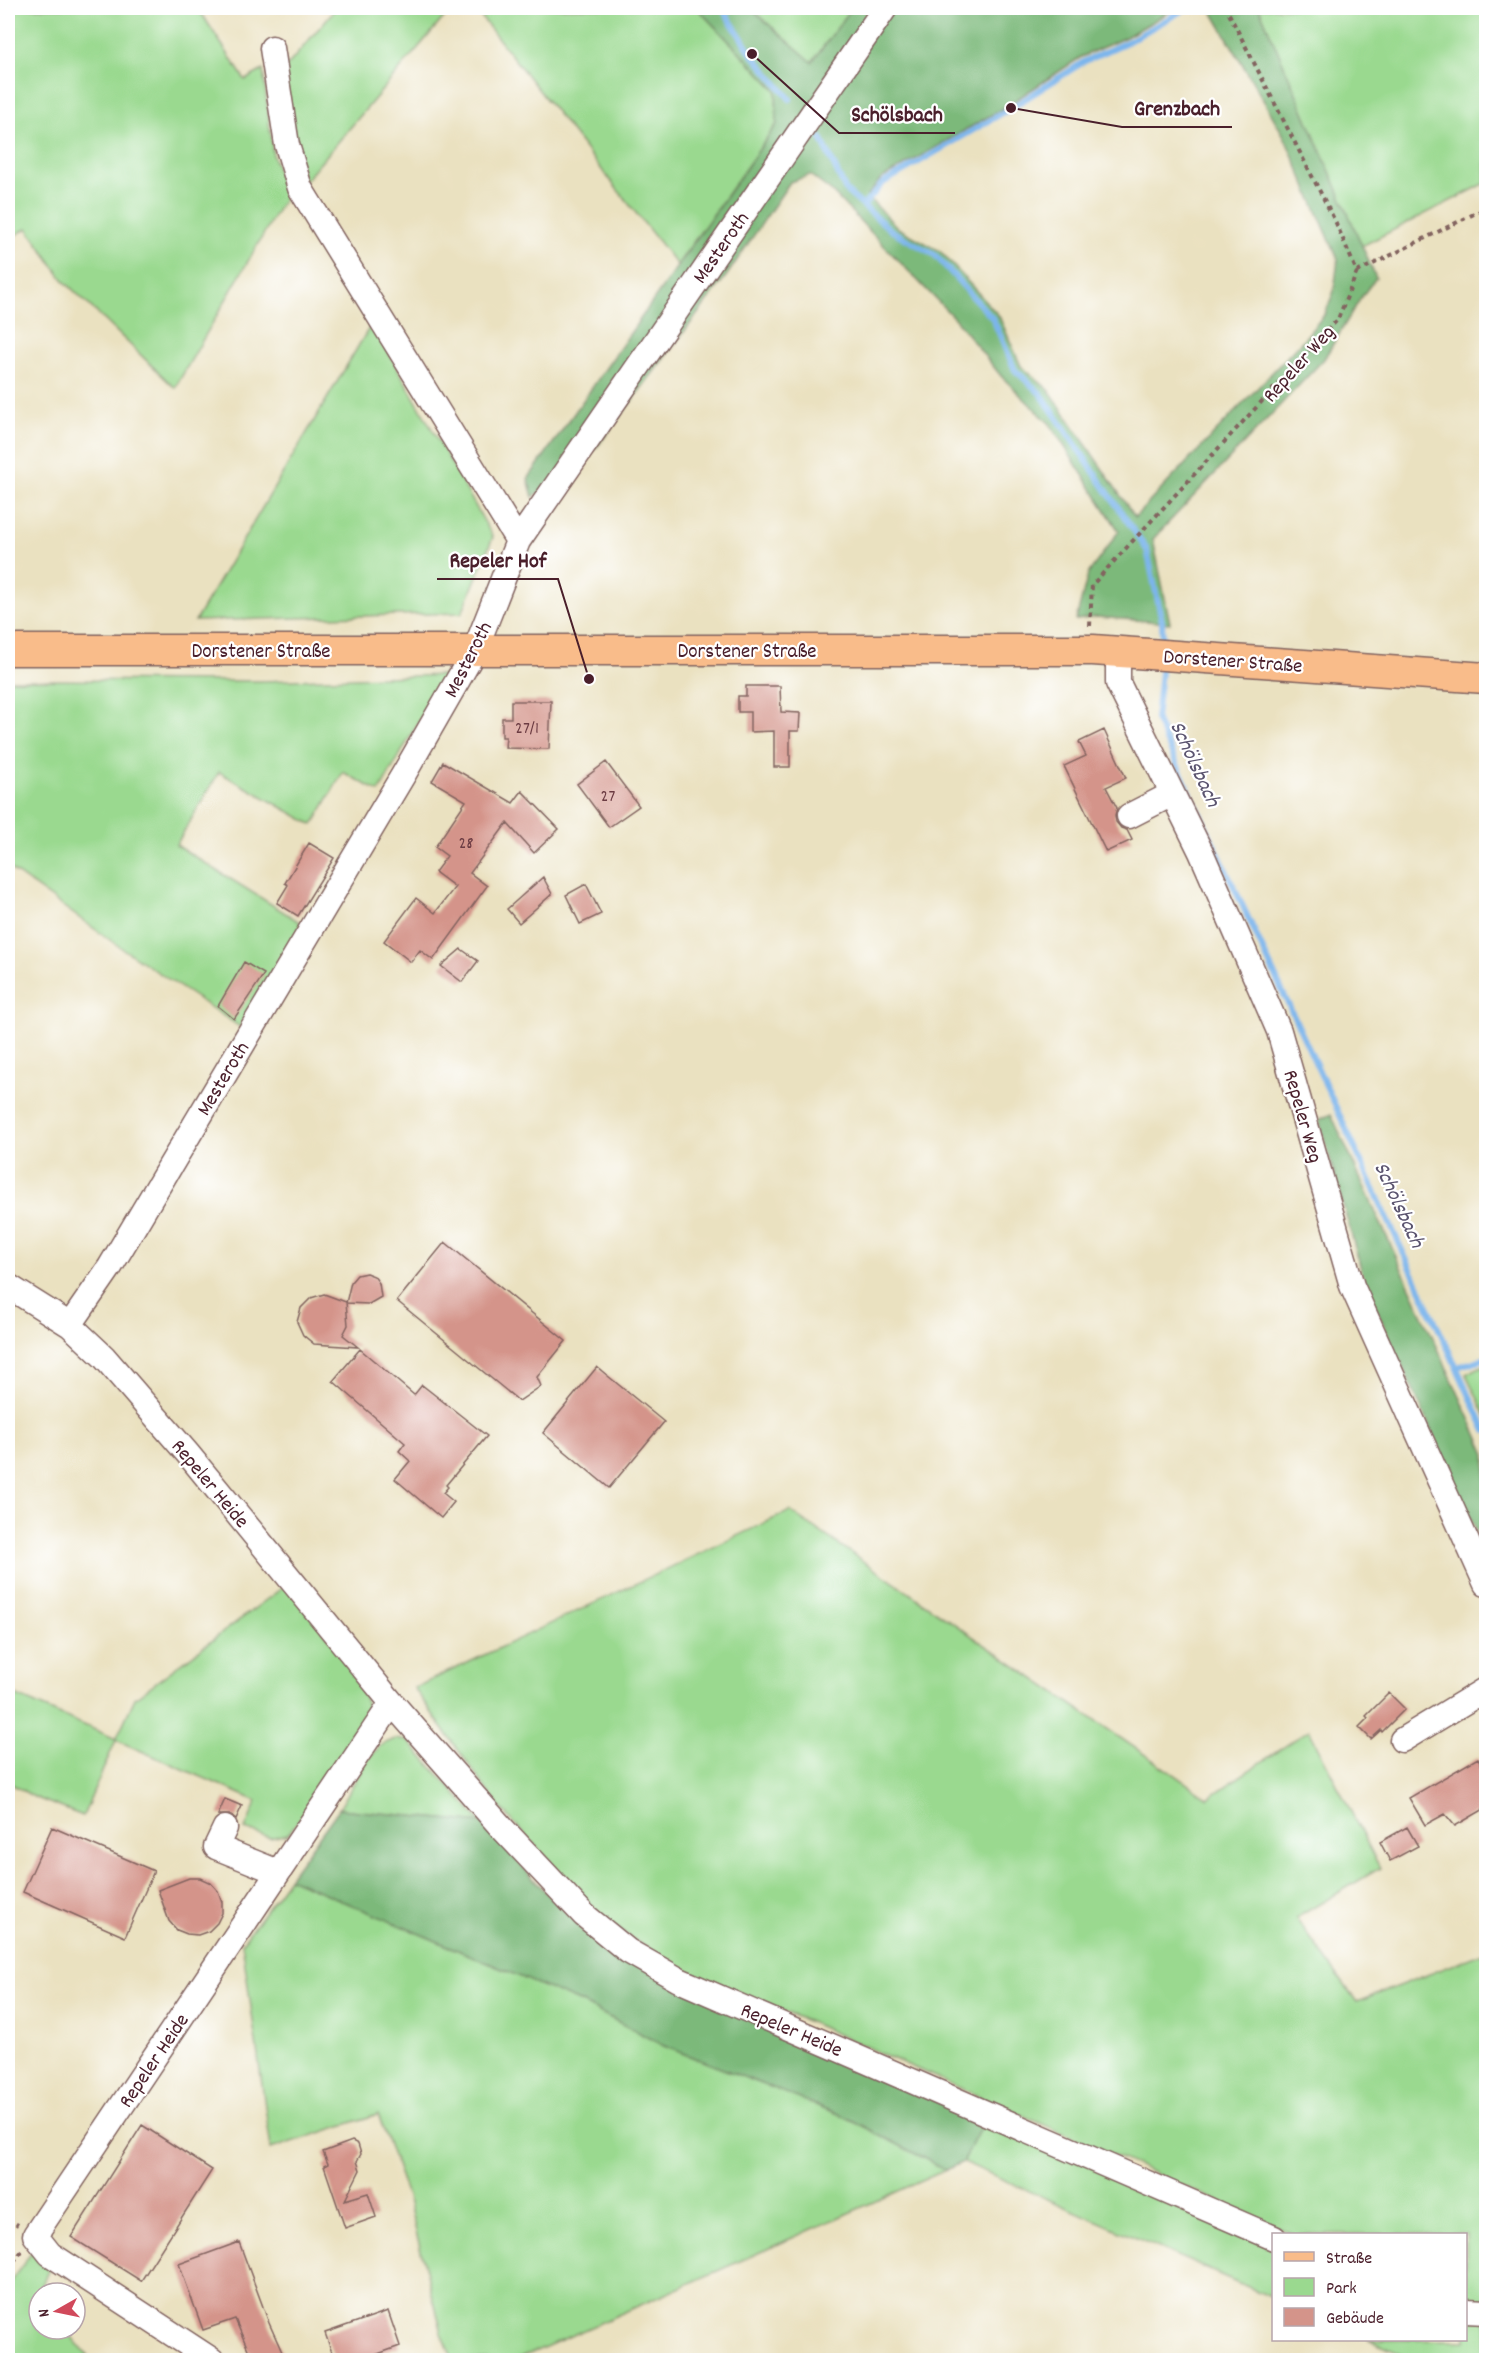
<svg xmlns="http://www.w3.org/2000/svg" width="1494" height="2368" font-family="Dekko,sans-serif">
  <rect width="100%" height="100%" fill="#fff"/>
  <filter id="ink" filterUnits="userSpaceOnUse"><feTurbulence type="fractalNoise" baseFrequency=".0167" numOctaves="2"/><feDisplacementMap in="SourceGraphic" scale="12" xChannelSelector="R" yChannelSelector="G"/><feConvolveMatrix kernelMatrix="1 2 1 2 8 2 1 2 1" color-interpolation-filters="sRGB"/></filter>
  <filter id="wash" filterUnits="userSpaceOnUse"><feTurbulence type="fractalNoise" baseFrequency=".008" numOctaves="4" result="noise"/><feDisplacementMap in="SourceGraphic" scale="24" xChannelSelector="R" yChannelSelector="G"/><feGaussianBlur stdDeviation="1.35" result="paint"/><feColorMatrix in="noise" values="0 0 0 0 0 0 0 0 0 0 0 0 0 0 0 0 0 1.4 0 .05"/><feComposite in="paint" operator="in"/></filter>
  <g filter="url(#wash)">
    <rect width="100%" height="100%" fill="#eae1c0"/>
    <path fill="#9ad98f" stroke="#727c5d" stroke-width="1.5" d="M12,8H198L245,80L263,70L273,155L285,197L175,388L65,282L27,228L8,240V11Z
      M336,8H452L304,182L282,72Z
      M474,8H697L776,90L777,124L677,265Z
      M750,8H852L812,62Z
      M1259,8H1486V183L1362,246Z
      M372,323L493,537L462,613L195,621Z
      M445,675L379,792L343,772L313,825L219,772L176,845L303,924L240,1027L117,945L8,867V680L263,681Z
      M1486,1364V1416L1466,1374Z
      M790,1511L1208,1798L1309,1730L1380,1868L1296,1918L1357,2002L1486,1952V2300H1466V2234H1293L812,2023L683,1971L610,1925L571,1885L496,1803L414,1688Z
      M286,1585L355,1670L368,1709L345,1759L288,1834L270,1838L245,1829L257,1801L116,1740L83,1816L34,1797L8,1782V1692L116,1739L135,1698Z
      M395,1739L408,1741L482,1823L339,1809L366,1762L381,1745Z
      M289,1878L584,2004L664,2046L844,2116L946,2170L516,2360H453L442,2333L407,2196L378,2114L271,2149L242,1943Z
      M985,2118L1273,2245V2298L963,2162Z
      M32,2252L50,2266L38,2295L39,2329H65L91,2360H8V2285Z
      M1466,2316H1486V2360H1416L1368,2340H1466Z"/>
    <path fill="#7bb97a" stroke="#626c52" stroke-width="1.5" d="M697,8H750L812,62L852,8H1176L1126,37L1081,57L1005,107L881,179L867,196L898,228L940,251L999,316L1021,366L1049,390L1135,517L1303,340L1325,314L1334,291L1338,259L1284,136L1210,8H1259L1376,278L1362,296L1324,359L1153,539L1170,623L1097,617L1076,620L1088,574L1119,531L1050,424L1001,376L955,319L832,192L810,175L790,182L727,275L597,447L533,497L528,479L777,124L776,90Z
      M1331,1114L1486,1454V1552L1365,1283L1319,1120Z
      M339,1809L482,1823L557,1904L613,1954L985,2118L963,2162L946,2170L844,2116L664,2046L584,2004L289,1878Z"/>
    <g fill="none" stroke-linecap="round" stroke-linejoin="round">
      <path stroke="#7bb5ec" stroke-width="6" d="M722,8L752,54L790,99
        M821,138L846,191L892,231L935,255L993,319L1015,370L1041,394L1147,550L1162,621L1163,646
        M863,206L883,183L1011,108L1085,61L1129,41L1185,9
        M1162,662L1156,719L1486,1431
        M1457,1367L1486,1358"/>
    </g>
    <g id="blocks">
      <path fill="#d4948a" d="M746,686H780L781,712L800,713L799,731H790V767H774V731L750,732V712H738V696H746Z
        M511,701H551L549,749L505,748L506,737H502V718H511Z
        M1104,730L1126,778L1106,787L1117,808L1115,815L1116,822L1121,828L1127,830L1132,840L1106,852L1064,766L1086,756L1079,742Z
        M443,762L513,803L522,791L559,829L534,853L507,823L470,873L487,886L433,960L420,950L411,962L384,941L416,898L435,913L455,887L435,872L447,856L435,847L466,801L432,781Z
        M606,762L639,806L609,827L577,784Z
        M309,843L334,858L298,916L277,903L288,885L285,883Z
        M543,877L552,894L519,923L507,909Z
        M586,884L601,914L580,924L566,895Z
        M461,949L478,961L462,982L441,966Z
        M244,962L264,974L234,1019L218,1006Z
        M445,1242L566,1341L537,1377L541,1386L519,1401L397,1301Z
        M366,1273L374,1276L379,1283L381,1297L369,1304L346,1303L351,1282L357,1275Z
        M324,1294L346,1302L348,1325L343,1335L358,1347L314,1344L303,1335L297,1322L301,1308L311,1298Z
        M360,1349L414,1395L422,1385L487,1436L446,1485L448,1487L443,1493L454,1502L441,1518L395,1479L410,1461L399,1451L405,1443L333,1381Z
        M597,1367L664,1422L609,1488L543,1433Z
        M1389,1693L1405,1709L1382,1732L1381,1730L1371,1739L1359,1727L1368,1718L1366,1716Z
        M1478,1758L1486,1773V1808L1455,1826L1445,1814L1425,1825L1409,1798Z
        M225,1799L242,1806L236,1819L231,1815H218Z
        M52,1827L154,1871L125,1937L23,1892Z
        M1407,1827L1418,1846L1390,1861L1380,1842Z
        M189,1878H200L211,1883L218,1891L222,1902V1913L217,1923L209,1931L198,1935L187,1934L177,1930L169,1921L158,1890Z
        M142,2125L212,2170L141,2281L71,2237Z
        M352,2141L358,2144L361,2154L357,2161L360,2170L345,2200L368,2193L376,2217L345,2228L324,2166L328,2164L323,2152Z
        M239,2242L269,2323L286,2361H253L235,2319L203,2330L179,2264Z
        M388,2311L400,2346L375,2355L377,2361H335L325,2333Z"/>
    </g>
  </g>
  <g filter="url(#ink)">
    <use href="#blocks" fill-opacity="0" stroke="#82635f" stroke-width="1.5"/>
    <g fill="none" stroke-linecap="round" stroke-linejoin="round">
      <g stroke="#82635f" stroke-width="27">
        <path id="minor" d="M272,48L287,145L300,188L518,541
          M1118,652V683L1201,852L1279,1031L1352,1286L1486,1584
          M1129,816L1172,794
          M8,1286L70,1325L104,1357L188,1454L392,1703L502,1828L584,1915L628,1951L679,1980L1274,2238
          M70,1325L110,1267L405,772L475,650L518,541L885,8
          M1402,1740L1486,1689
          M225,1828L216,1847L278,1872
          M1466,2311L1486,2312
          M212,2360L50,2254L35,2235L392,1703"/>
      </g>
      <g stroke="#82635f" stroke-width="33">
        <path id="major" d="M8,650H1093L1486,678"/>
      </g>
      <path stroke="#82635f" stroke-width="4" stroke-dasharray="4.5 4.5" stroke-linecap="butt" d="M1357,272L1486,208
        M1090,626L1092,585L1338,319L1357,272L1336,223L1226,8
        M8,2219L18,2225
        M8,2269L22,2251"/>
      <use href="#minor" stroke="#fff" stroke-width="24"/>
      <use href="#major" stroke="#f9bc8a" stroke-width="30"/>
    </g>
  </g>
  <g text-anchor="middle" stroke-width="4.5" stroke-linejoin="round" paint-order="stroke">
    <g font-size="18" fill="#6c3c43">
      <text x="527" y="733">27/1</text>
      <text x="608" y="801">27</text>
      <text x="466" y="848">28</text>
    </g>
    <g font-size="21" fill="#4a1f2b" stroke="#fff">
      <text transform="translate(720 247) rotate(-55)" y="7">Mesteroth</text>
      <text transform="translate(1298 363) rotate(-48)" y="7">Repeler Weg</text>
      <text x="261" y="657">Dorstener Straße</text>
      <text x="747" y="657">Dorstener Straße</text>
      <text transform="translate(467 659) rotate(-63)" y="7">Mesteroth</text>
      <text transform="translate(1233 660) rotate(4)" y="7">Dorstener Straße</text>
      <text transform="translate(222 1078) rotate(-59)" y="7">Mesteroth</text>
      <text transform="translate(1304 1116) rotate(74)" y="7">Repeler Weg</text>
      <text transform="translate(211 1483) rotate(50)" y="7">Repeler Heide</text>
      <text transform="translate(792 2029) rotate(23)" y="7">Repeler Heide</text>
      <text transform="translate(153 2060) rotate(-56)" y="7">Repeler Heide</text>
    </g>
    <g font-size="22" font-style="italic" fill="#5b546f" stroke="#fff">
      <text transform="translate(1197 763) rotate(65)" y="8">Schölsbach</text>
      <text transform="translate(1401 1204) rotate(65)" y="8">Schölsbach</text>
    </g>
  </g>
  <path fill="none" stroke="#4a1f2b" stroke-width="2" d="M1011 108L1122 127H1232M752 54L839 133H955M589 679L558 579H437"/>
  <g fill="#4a1f2b" stroke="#fff" stroke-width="2">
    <circle cx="1011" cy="108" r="6"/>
    <circle cx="752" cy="54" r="6"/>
    <circle cx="589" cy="679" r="6"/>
  </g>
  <g font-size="22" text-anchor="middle" font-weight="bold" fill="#4a1f2b" stroke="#fff" stroke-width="4.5" stroke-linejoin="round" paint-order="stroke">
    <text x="1177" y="115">Grenzbach</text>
    <text x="897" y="121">Schölsbach</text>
    <text x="498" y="567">Repeler Hof</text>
  </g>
  <rect width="1494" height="2368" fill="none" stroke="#fff" stroke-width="30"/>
  <rect x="1272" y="2233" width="195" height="108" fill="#ffffff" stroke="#b7a5aa" stroke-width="1.5"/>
  <rect x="1284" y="2252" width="30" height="9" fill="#f9bc8a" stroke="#b7a5aa" stroke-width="1.5"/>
  <text x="1326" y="2263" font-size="18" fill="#4a1f2b">Straße</text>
  <rect x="1284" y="2278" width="30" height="18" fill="#9ad98f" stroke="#b7a5aa" stroke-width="1.5"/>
  <text x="1326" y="2293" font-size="18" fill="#4a1f2b">Park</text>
  <rect x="1284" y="2308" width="30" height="18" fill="#d4948a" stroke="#b7a5aa" stroke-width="1.5"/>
  <text x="1326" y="2323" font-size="18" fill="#4a1f2b">Gebäude</text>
  <g transform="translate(57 2311) rotate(261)"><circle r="28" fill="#ffffff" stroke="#b7a5aa" stroke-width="1.5"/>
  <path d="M0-4.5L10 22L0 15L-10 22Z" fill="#d1495b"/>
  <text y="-9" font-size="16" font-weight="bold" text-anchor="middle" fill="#4a1f2b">N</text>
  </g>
</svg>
